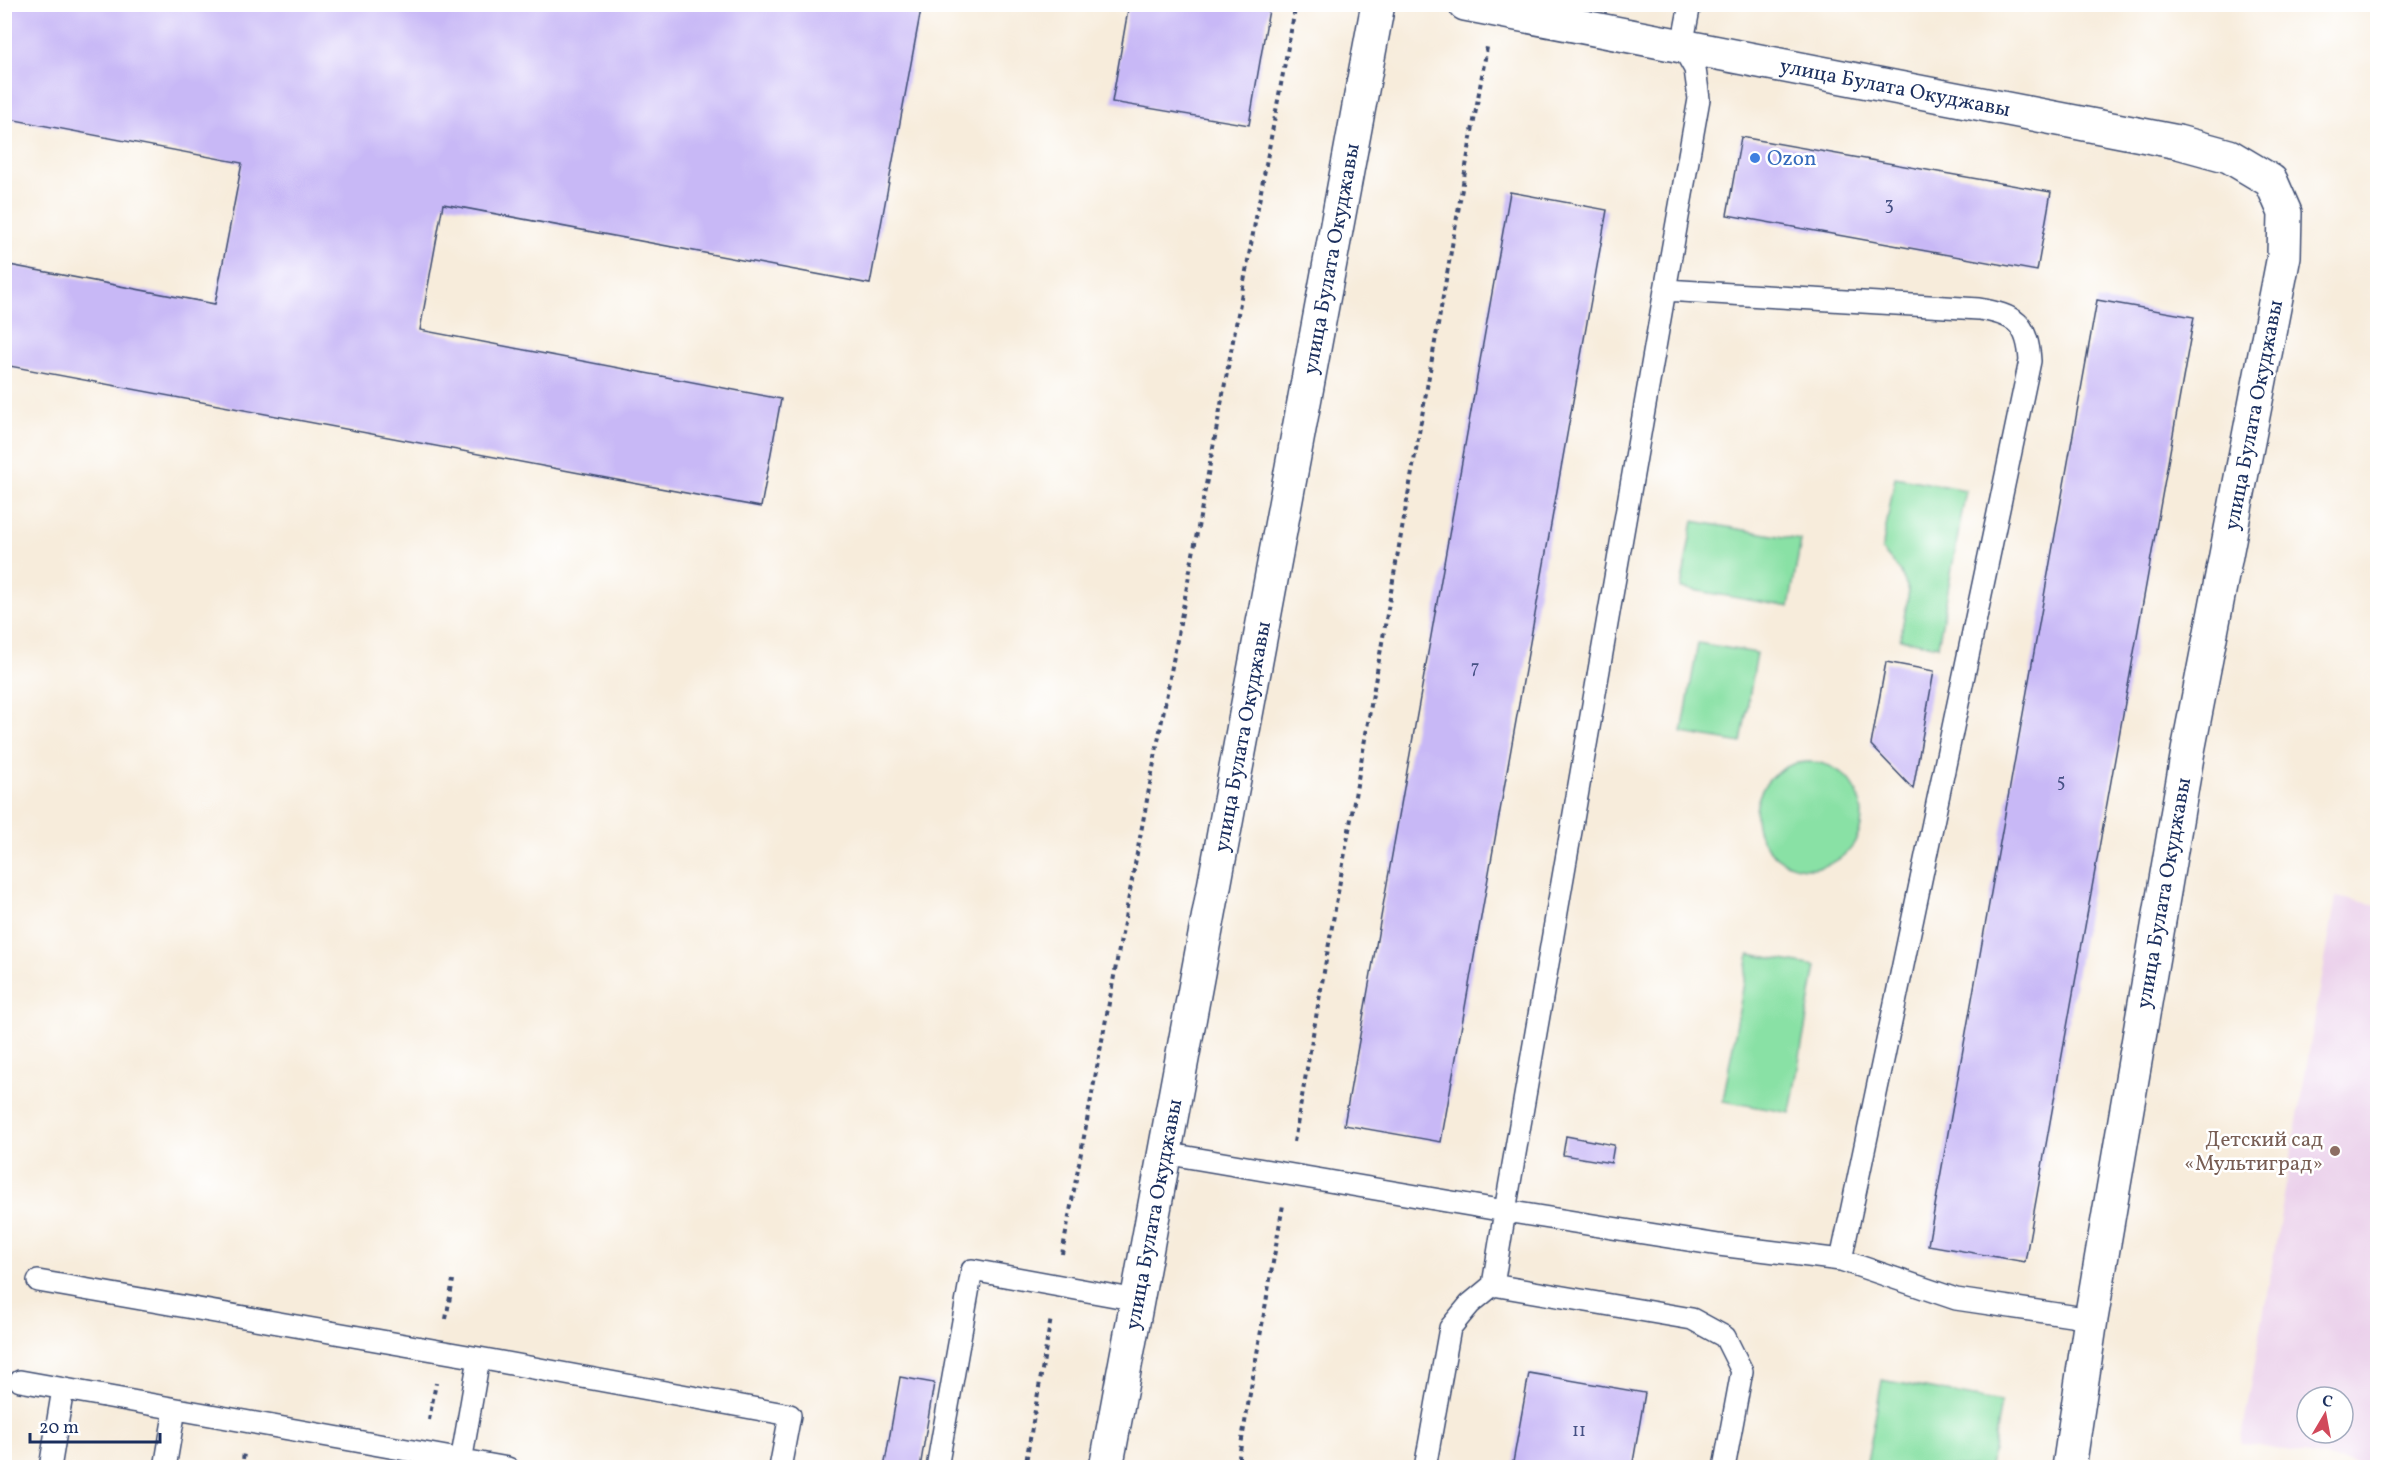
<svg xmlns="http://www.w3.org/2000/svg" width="2382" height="1472" font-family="Vollkorn,serif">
  <rect width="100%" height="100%" fill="#fff"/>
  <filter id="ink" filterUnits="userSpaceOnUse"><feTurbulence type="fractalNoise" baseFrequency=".0167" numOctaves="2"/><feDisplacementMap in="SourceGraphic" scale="12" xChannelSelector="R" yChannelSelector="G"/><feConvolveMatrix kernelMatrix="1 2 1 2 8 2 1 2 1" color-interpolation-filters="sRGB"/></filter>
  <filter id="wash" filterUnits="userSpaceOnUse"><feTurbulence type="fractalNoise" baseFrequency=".008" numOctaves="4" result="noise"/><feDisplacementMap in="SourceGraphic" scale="24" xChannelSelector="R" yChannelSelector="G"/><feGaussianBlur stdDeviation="1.35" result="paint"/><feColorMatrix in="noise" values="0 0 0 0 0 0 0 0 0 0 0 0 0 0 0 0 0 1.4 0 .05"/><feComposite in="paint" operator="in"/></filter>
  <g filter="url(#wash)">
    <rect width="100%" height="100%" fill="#f7ecdb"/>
    <path fill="#ebd1eb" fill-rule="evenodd" d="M2336,897L2377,905V1467L2241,1443ZM2307,1397H2343V1433H2307Z"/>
    <path fill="#89e1a5" stroke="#528882" stroke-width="1.5" d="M1895,477L1966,490L1938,646L1900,639L1909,591L1900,571L1882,550Z
      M1693,521L1801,540L1789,607L1681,588Z
      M1698,643L1757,653L1741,743L1682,733Z
      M1756 815a53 53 0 1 1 106 0a53 53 0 1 1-106 0Z
      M1749,954L1816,966L1790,1113L1723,1101Z
      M1882,1380L2001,1402L1990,1467H1866Z"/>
    <g id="blocks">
      <path fill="#c8b8f6" d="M4,4H922L870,284L443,204L420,330L781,399L761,507L4,365V264L215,304L242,163L4,118Z
        M1129,4H1270L1249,125L1112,102Z
        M1741,137L2051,192L2037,271L1727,215Z
        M1510,192L1607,210L1441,1142L1344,1125Z
        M2097,300L2194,317L2025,1262L1928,1245Z
        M1886,662L1934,671L1913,789L1871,745Z
        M1566,1136L1614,1145L1611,1163L1563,1155Z
        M1529,1373L1645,1393L1632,1468H1512Z
        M900,1377L934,1383L920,1468H884Z"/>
    </g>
  </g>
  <g filter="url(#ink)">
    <use href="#blocks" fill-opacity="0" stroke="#3c4b71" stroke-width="1.5"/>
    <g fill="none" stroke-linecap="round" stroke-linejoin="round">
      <g stroke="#3c4b71" stroke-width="24">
        <path id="service" d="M1665,290L1699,99L1695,69L1682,46L1690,4
          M1164,1153L1505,1211L1493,1285L1470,1304L1450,1328L1425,1468
          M1841,1260L2030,361C2028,323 2015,315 1979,309L1665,290L1505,1211L1719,1245L1841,1260L1956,1299L2091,1319
          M38,1281L479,1358
          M1493,1285L1692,1319L1725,1337L1742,1371L1724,1468
          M20,1381L508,1468
          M50,1468L63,1389
          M165,1468L175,1409
          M460,1468L479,1358L790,1415L780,1468
          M937,1468L972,1270L1137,1300"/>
      </g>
      <g stroke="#3c4b71" stroke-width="36">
        <g id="minor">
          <path id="s1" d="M1465,4L2178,142L2229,156L2271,181L2285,213L2284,256L2188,751L2091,1319L2069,1468"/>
          <path id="s2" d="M1106,1468L1378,4"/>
        </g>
      </g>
      <path stroke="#3c4b71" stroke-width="4" stroke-dasharray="4.5 4.5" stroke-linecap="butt" d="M1294,1142L1487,47
        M1062,1254L1296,4
        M446,1319L453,1280
        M429,1420L436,1383
        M242,1468L244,1453
        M1025,1468L1051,1318
        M1237,1468L1283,1205"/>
      <use href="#service" stroke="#fff" stroke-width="21"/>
      <use href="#minor" stroke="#fff" stroke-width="33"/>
    </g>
  </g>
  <circle fill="#3f7fe0" stroke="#fff" stroke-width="2" cx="1755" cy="158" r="6"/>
  <circle fill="#8d6e63" stroke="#fff" stroke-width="2" cx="2335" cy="1151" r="6"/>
  <g text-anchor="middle" stroke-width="5" stroke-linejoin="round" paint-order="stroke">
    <g font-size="18" fill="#465184">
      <text x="1889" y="210">3</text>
      <text x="1475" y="673">7</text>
      <text x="2061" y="787">5</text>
      <text x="1579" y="1436">11</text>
    </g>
    <g font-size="21" fill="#1b2f5e" stroke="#fff">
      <text dy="7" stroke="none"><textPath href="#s1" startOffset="438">улица Булата Окуджавы</textPath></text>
      <text dy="7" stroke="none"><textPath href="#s2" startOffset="1230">улица Булата Окуджавы</textPath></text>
      <text transform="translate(2253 415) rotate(-79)" y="7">улица Булата Окуджавы</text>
      <text dy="7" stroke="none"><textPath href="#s2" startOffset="744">улица Булата Окуджавы</textPath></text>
      <text transform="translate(2163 893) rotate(-80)" y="7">улица Булата Окуджавы</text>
      <text dy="7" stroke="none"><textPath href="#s2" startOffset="258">улица Булата Окуджавы</textPath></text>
    </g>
    <g font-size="21" fill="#366cbe" stroke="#fff" text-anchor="start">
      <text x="1767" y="165">Ozon</text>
    </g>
    <g font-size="21" fill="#785e54" stroke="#fff" text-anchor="end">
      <text x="2323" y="1146">Детский сад<tspan x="2323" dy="24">«Мультиград»</tspan></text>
    </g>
  </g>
  <rect width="2382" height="1472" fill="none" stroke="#fff" stroke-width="24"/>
  <g transform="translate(2325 1415) rotate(10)"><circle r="28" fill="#ffffff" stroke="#a4acbf" stroke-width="1.5"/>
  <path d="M0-4.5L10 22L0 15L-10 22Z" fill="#d1495b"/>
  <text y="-9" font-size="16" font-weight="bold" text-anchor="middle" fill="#1b2f5e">С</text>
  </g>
  <path d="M30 1433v9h130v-9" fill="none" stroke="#1b2f5e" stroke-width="3"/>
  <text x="39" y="1433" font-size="18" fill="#1b2f5e" stroke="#ffffff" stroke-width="4.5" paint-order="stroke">20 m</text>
</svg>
